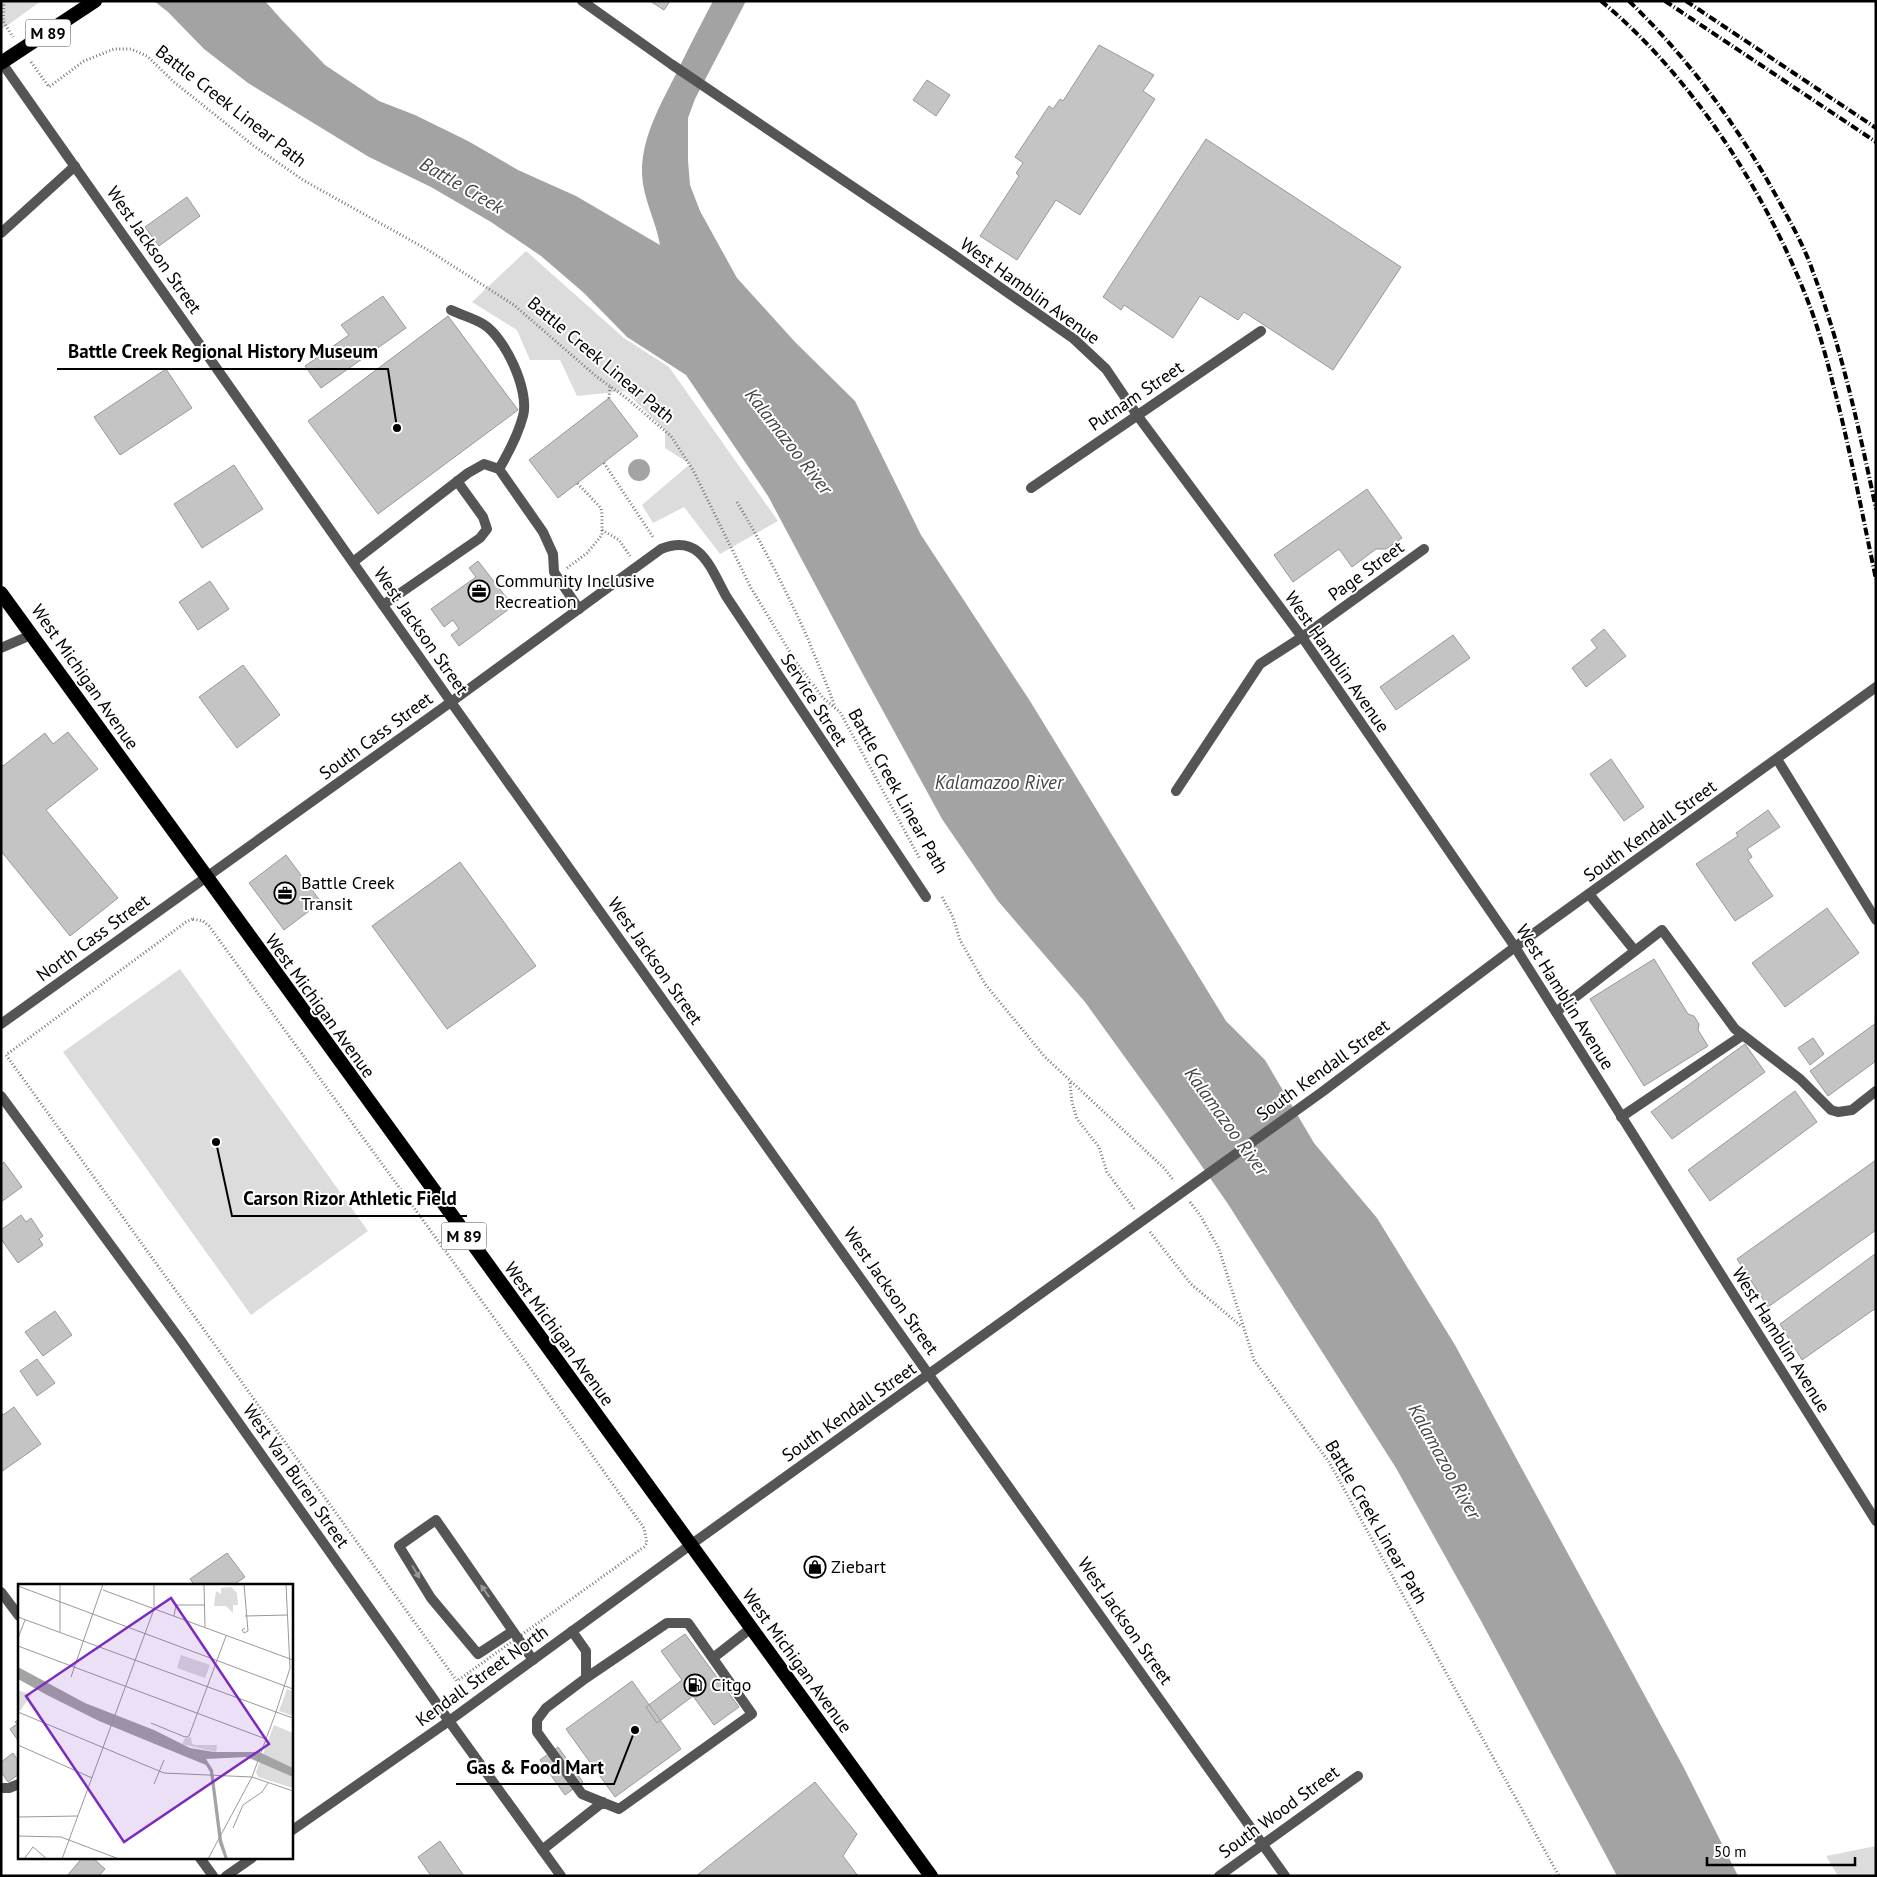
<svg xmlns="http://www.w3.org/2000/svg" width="1877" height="1877" font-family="'PT Sans',sans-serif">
  <rect width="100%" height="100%" fill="#fff"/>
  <path fill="#dcdcdc" d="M1,1H41L1,30Z
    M526,251L624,338L669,367L778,521L720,554L684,507L653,523L642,505L690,464L665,448V430L625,391L577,396L560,360H530L517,330L472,302Z
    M180,969L368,1231L251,1315L63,1052Z
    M1876,1846V1876H1838L1826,1856Z"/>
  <path fill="#a3a3a3" d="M154,1H265L281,19L325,65L379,101L415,115L468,141L518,170L576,196L660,245C656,221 643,199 642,174C641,137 662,102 678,70C689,47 701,24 713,1H746L695,99L688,118V160L690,185L700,211L737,278L795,342L855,401L921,535L1030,701L1226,1021L1265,1060L1314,1143L1377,1218L1455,1345L1684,1768L1738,1876H1617L1480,1619L1396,1468L1228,1204L1163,1110L1085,1002L998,901L942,819L859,667L768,496L686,375L627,337L584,293L541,256L491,222L431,187L369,157L248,83L204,49L168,12Z
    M628 470a11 11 0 1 1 22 0a11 11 0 1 1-22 0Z"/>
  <path fill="#c4c4c4" stroke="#999" d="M650,1H670L664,10Z
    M1099,45L1154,75L1143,91L1155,99L1080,215L1056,200L1017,260L980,236L1019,176L1016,173L1023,163L1015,157L1049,106L1053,109L1060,99L1063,101Z
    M927,80L950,95L936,116L913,100Z
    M1206,139L1401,267L1333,370L1244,312L1238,320L1200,296L1173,338L1124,305L1121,310L1103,297Z
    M187,197L200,216L159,246L145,227Z
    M383,296L406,328L321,388L305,366L349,335L341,325Z
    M448,316L518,410L378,514L308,421Z
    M166,369L192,408L120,455L94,417Z
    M609,398L638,436L558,498L529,460Z
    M234,465L263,509L202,548L174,504Z
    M1367,489L1402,538L1386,549H1376L1352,567L1339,549L1293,582L1274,555Z
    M478,561L513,606L459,646L451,635L459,629L453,620L444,627L431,609L476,577L469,568Z
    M210,581L229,609L198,630L179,602Z
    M1604,629L1626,656L1586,687L1572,668L1597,648L1591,640Z
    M1453,635L1470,658L1396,710L1380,687Z
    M243,665L280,715L237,748L199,697Z
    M68,732L98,769L46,810L118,898L70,936L1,851V764L3,766L45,733L53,744Z
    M1611,759L1644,807L1624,821L1590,774Z
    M1768,810L1780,827L1747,849L1752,857L1748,860L1773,896L1735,921L1696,864L1738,836L1736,833Z
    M286,855L321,902L284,930L249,883Z
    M460,862L536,966L447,1029L372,926Z
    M1827,908L1859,953L1785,1007L1752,963Z
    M1654,959L1688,1014L1694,1016L1699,1024L1698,1030L1708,1046L1644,1086L1590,999Z
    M1876,1023V1061L1828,1096L1810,1071Z
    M1813,1038L1824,1054L1810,1065L1798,1048Z
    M1745,1044L1765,1072L1672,1139L1651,1112Z
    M1795,1091L1817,1122L1710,1201L1688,1170Z
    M1876,1160V1230L1768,1307L1737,1259Z
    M4,1162L22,1187L1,1202V1164Z
    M21,1215L26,1222L31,1218L43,1236L39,1239L43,1245L18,1263L1,1239V1230Z
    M1875,1254L1876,1308L1802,1360L1780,1324Z
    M55,1311L72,1335L43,1356L25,1332Z
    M37,1359L55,1383L37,1396L20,1371Z
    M14,1407L41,1444L1,1472V1412L3,1415Z
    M227,1553L245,1577L232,1586H195L190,1579Z
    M685,1634L739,1707L714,1725L693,1696L657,1723L646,1707L682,1680L661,1651Z
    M632,1681L681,1749L615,1797L566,1729Z
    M19,1719V1742L10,1729L17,1724L15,1722Z
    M558,1747L583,1782L565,1795L540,1760Z
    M13,1753L19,1762V1774L8,1782L1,1772V1762Z
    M815,1782L857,1834L843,1856L858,1876H696Z
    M440,1841L464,1876H431L418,1857Z
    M82,1858H93L105,1869L99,1876H67Z"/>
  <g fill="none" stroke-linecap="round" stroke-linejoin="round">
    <path stroke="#777" stroke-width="3" stroke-dasharray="1 2.5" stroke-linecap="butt" d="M4,1L3,21L13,37
      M31,62L49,87L84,61L114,49H131L147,56L174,82L254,146L303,180L428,250L514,305L597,377L625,397L671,436L693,470L751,588L796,662L823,698L840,712L920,859
      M609,398L610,386
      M604,463L653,537
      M737,502C764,547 787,592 808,639C817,662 827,684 835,707
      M602,530L619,540L630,556
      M567,568L587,553L602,535V515L601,508L577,483
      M942,897L953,917L960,940L985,984L1045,1057L1164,1168L1174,1181
      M193,919L203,921L209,926L513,1344L644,1528L647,1543L644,1547L457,1681L6,1055L186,922Z
      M1070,1083L1072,1102L1077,1119L1099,1147L1107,1172L1135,1210
      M1190,1202L1200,1215L1219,1249L1254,1360L1329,1462L1559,1876
      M1150,1232L1191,1284L1242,1327"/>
    <path stroke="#555" stroke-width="10" d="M1,233L75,166
      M451,310C461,315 473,318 483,324C505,337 530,391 523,416C518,435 509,452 499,469
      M353,562L468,473L484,464L499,469L543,532L553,554L554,572L579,609
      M383,605L480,538L487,529L483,517L457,481
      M1,648L31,635
      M1176,791L1260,664L1302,637
      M1589,894L1635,951
      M1556,1012L1662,930L1735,1029L1800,1079L1831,1110L1838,1112L1852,1110L1876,1091
      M1621,1117L1743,1035
      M513,1631L478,1654L431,1598L399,1546L436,1520L533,1660
      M572,1631L586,1651V1678L546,1708L537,1720V1732L582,1794L619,1809L752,1714L688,1623H667L586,1678
      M713,1658L750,1629
      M542,1850L603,1802"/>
    <path stroke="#555" stroke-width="10" d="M1031,488L1261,331
      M1302,637L1424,549
      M1777,759L1876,920
      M1,1024L451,702L661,549C700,533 710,567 726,596L926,897
      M1,1096L181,1341L449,1721L561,1876
      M1,1592L19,1616
      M1,1788H9L19,1784
      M291,1831L449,1721L689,1546L1322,1092L1515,947L1876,687
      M200,1858L213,1876
      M226,1876L252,1858
      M1219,1876L1358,1776"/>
    <path stroke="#555" stroke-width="10" d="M582,1L671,64L954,255L1074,339L1106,369L1137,415L1302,637L1515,947L1876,1521
      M2,63L451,702L1285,1876"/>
    <path stroke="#000" stroke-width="14" d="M1,63L95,1
      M1,593C308,1023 619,1450 931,1876"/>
    <path stroke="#000" stroke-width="4" stroke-dasharray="8 2.5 1 2.5" stroke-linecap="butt" d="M1601,1C1693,77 1767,194 1809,304C1819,330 1826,357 1833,384C1850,448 1862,514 1876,579
      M1629,1C1690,60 1740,129 1780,203C1792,225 1805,248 1813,272C1842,349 1859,429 1876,509
      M1665,1L1876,142
      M1686,1L1876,128"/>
  </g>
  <defs><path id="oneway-solid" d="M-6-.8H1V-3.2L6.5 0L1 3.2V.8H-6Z" transform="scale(1.25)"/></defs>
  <g fill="#999">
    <use href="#oneway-solid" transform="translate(416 1572) rotate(59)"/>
    <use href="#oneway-solid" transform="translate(485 1591) rotate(-125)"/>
  </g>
  <defs>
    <g id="office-ring" transform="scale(1.125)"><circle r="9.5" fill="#fff" stroke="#000" stroke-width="1.5"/><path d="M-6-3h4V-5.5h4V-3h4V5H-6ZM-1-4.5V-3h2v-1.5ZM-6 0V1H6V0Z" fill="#000"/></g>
    <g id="shop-ring" transform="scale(1.125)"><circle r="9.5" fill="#fff" stroke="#000" stroke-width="1.5"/><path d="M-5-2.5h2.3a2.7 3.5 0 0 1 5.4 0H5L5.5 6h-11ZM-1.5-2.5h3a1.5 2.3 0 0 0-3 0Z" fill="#000"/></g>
    <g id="fuel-ring" transform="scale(1.125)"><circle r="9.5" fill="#fff" stroke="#000" stroke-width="1.5"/><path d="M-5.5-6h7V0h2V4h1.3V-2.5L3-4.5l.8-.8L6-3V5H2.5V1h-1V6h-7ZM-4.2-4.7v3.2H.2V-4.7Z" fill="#000"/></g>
  </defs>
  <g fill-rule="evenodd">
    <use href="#office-ring" x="479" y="591"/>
    <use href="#office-ring" x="285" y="893"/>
    <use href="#shop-ring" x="815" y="1567"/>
    <use href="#fuel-ring" x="695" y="1685"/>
  </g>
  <g text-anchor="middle" stroke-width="4" stroke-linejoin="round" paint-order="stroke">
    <g fill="#fff" stroke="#4c4c4c" stroke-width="1">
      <rect x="25.5" y="19.5" width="45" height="27" rx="4"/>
      <rect x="441.5" y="1222.5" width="45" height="27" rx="4"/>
    </g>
    <g font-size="16" font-weight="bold" fill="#000">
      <text x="48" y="39">M 89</text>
      <text x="464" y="1242">M 89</text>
    </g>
    <g font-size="18" fill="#000" stroke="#fff">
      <text transform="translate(231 106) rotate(38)" y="6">Battle Creek Linear Path</text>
      <text transform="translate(154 250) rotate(55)" y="6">West Jackson Street</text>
      <text transform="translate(1030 291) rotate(36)" y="6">West Hamblin Avenue</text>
      <text transform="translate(601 360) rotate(40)" y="6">Battle Creek Linear Path</text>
      <text transform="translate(1136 396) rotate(-34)" y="6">Putnam Street</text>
      <text transform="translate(1366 571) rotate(-36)" y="6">Page Street</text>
      <text transform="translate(421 631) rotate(55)" y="6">West Jackson Street</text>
      <text transform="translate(1337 662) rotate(55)" y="6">West Hamblin Avenue</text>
      <text transform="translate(85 677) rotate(55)" y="6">West Michigan Avenue</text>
      <text transform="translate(814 700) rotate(57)" y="6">Service Street</text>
      <text transform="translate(376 736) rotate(-36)" y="6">South Cass Street</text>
      <text transform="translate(898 791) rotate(61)" y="6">Battle Creek Linear Path</text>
      <text transform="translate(1650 831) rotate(-36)" y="6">South Kendall Street</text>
      <text transform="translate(93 938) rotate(-36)" y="6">North Cass Street</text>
      <text transform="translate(655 961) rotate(55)" y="6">West Jackson Street</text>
      <text transform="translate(1565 997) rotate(58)" y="6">West Hamblin Avenue</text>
      <text transform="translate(320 1006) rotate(54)" y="6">West Michigan Avenue</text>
      <text transform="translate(1323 1070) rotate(-36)" y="6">South Kendall Street</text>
      <text transform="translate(891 1291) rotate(55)" y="6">West Jackson Street</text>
      <text transform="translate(559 1334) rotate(54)" y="6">West Michigan Avenue</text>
      <text transform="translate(1781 1340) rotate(58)" y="6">West Hamblin Avenue</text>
      <text transform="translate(849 1412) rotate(-35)" y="6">South Kendall Street</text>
      <text transform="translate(296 1476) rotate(55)" y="6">West Van Buren Street</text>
      <text transform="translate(1376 1522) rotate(60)" y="6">Battle Creek Linear Path</text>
      <text transform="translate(1125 1621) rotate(55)" y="6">West Jackson Street</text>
      <text transform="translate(797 1661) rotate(54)" y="6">West Michigan Avenue</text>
      <text transform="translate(482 1676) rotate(-36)" y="6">Kendall Street North</text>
      <text transform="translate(1279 1812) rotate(-36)" y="6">South Wood Street</text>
    </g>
    <g font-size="18" fill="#000" stroke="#fff" text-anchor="start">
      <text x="495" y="587">Community Inclusive<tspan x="495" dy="21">Recreation</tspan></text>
      <text x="301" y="889">Battle Creek<tspan x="301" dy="21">Transit</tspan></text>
      <text x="831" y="1573">Ziebart</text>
      <text x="711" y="1691">Citgo</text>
    </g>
    <g font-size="19" font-style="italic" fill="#444" stroke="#fff">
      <text transform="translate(462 185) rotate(30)" y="7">Battle Creek</text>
      <text transform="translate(789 441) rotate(52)" y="7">Kalamazoo River</text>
      <text x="999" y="789">Kalamazoo River</text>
      <text transform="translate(1227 1121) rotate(54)" y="7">Kalamazoo River</text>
      <text transform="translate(1445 1461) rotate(61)" y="7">Kalamazoo River</text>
    </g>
  </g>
  <g transform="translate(18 1584)">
    <rect width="275" height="275" fill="#fff"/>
    <path d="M213,3L219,9L220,21H215V29L208,22H196L198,7L203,10V4ZM163,71L192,81L187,94L159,84ZM269,105L275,107V132L261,127ZM0,106L13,111L2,127L0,126ZM256,141L275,149V204L240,193L238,188ZM173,153L174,160L178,161H199L198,168L164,160L167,154Z" fill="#dcdcdc"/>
    <path d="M0,83L67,119L136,146L172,164L196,168H241L275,184V193L229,173L188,175L195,186L204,256L210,275H207L201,259L192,188L188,181L81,137L29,111L0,95Z" fill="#a3a3a3"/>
    <path fill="none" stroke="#999" stroke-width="1" d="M186,0L187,43M226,0L230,47L226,49L224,46L227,44M268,0L272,84L258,128L275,134M0,2L275,105M85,6L275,76M156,32L158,21H186M227,32L270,31M0,33L258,128L234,193L275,207M42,48V0M0,54L7,36M0,62L248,155M53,93L85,0M0,128L146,189L234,193M133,139L167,153L171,152L208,52M0,161L74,194M136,200L146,176M0,233L60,232M215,244L225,221L244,208L250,199M0,252L43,253L101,275M6,275L15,263L29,275M44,275L136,25V0M190,275L234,193"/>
    <path fill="#7b2cbf" fill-opacity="0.15" stroke="#7b2cbf" stroke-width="2.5" d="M153,14L251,160L106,258L8,112Z"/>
    <rect width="275" height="275" fill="none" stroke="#000" stroke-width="2.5"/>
  </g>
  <path fill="none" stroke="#000" stroke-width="2" d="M397 428L388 369H57M216 1142L232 1216H467M635 1730L614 1784H456"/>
  <g fill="#000" stroke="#fff" stroke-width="2">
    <circle cx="397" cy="428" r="5"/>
    <circle cx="216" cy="1142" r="5"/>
    <circle cx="635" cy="1730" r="5"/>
  </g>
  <g font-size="19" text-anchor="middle" font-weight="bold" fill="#000" stroke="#fff" stroke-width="4" stroke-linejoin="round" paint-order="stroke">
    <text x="223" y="358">Battle Creek Regional History Museum</text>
    <text x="350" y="1205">Carson Rizor Athletic Field</text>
    <text x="535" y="1774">Gas &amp; Food Mart</text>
  </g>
  <rect width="1877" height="1877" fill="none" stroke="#000000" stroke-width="5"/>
  <path d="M1707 1857v8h148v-8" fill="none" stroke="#000000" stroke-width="2.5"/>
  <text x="1714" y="1857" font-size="15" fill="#000000" stroke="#ffffff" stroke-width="4" paint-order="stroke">50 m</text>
</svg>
